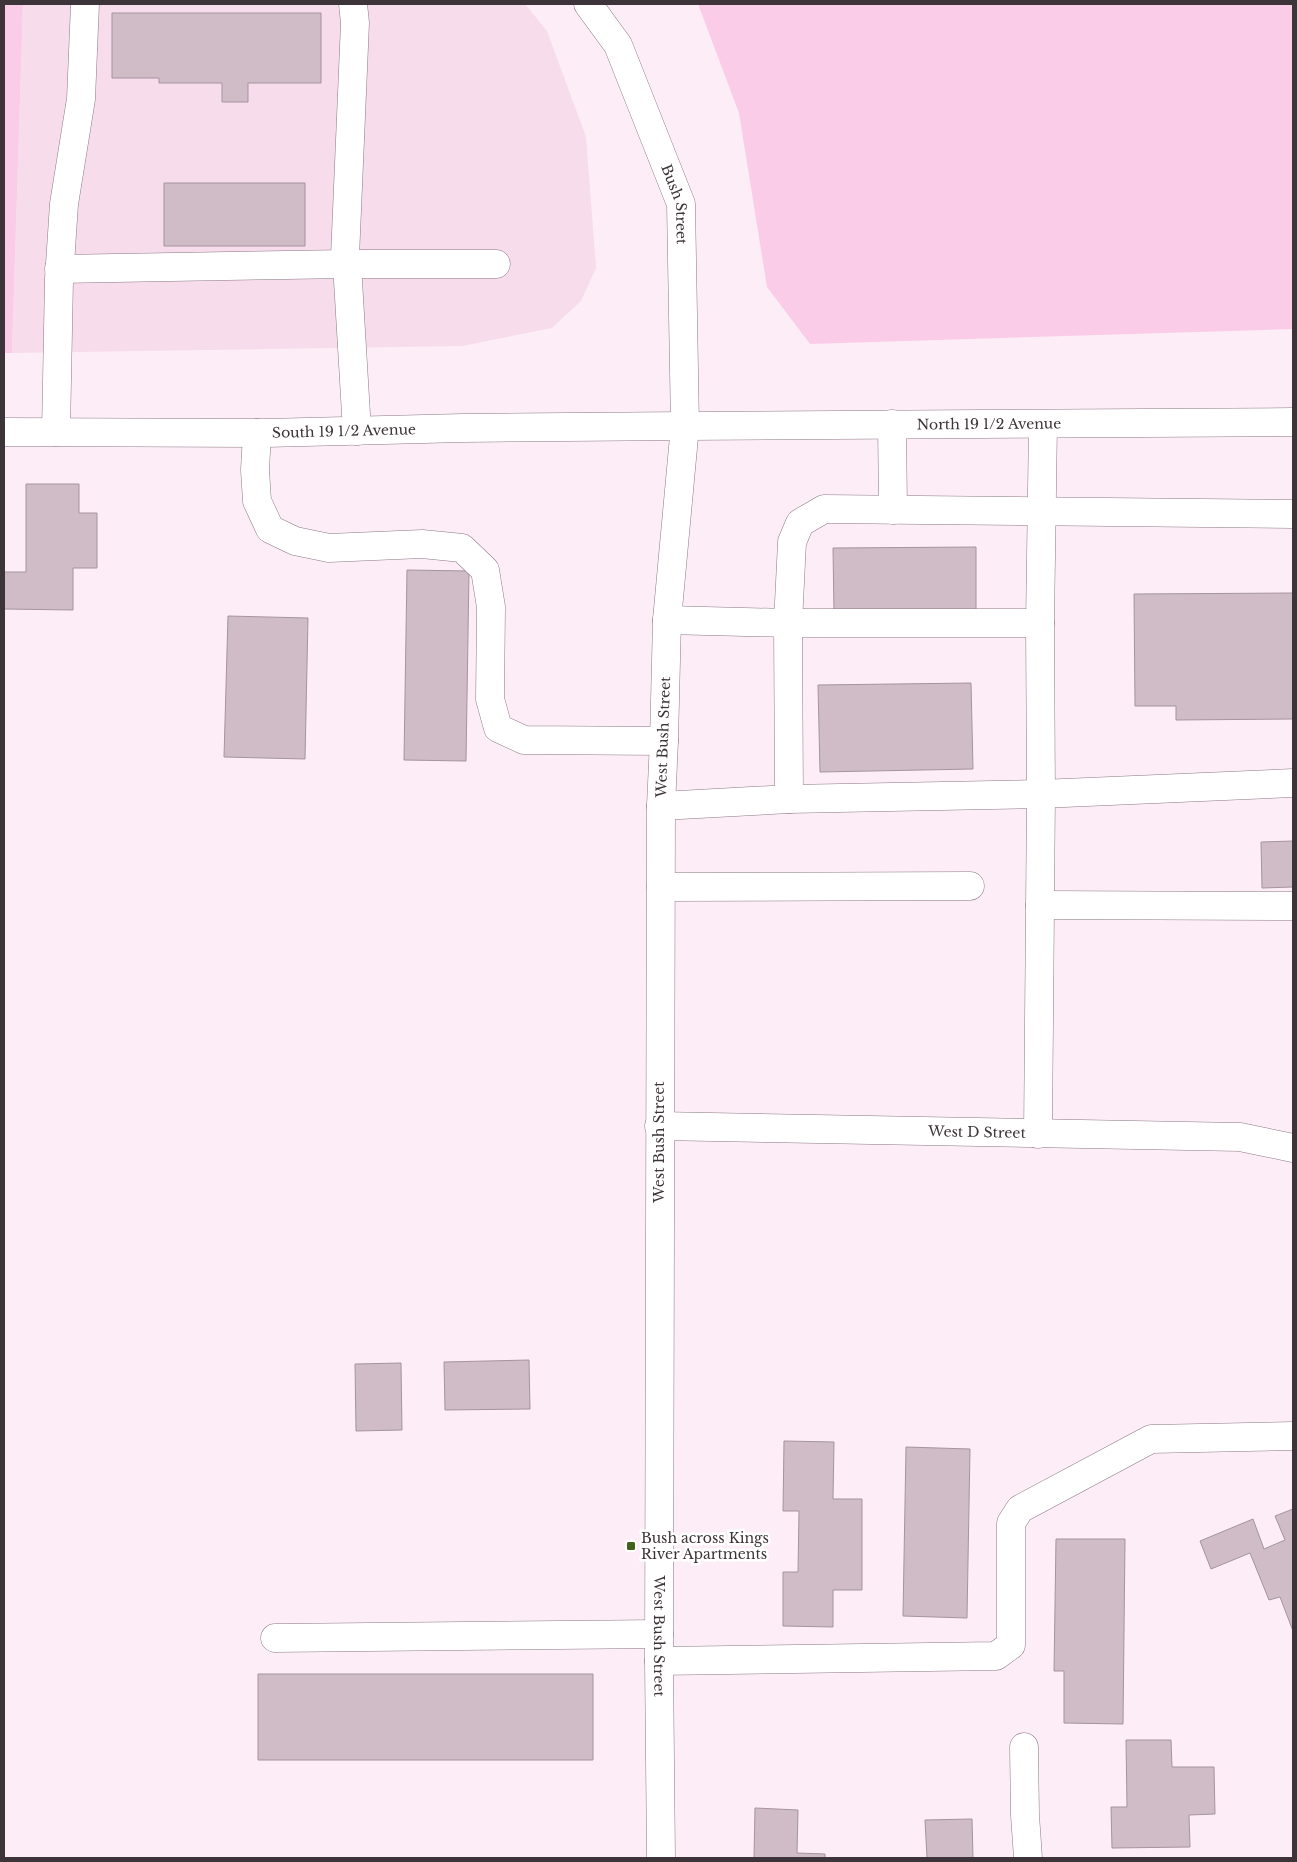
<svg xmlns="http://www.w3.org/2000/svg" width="1297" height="1862" font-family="'Libre Baskerville',serif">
  <rect width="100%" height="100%" fill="#fdedf6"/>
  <path fill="#f7dcec" d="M23,4H525L547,31L586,137L596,268L581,301L552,328L462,346L12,353Z"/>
  <path fill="#fbcce8" d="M4,4H23L12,353H4Z
    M698,4H1293V329L810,344L767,287L739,113Z"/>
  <path fill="#cfbcc7" stroke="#a5939e" d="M112,13H321V83H248V102H222V83H159V78H112Z
    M164,183H305V246H164Z
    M26,484H79V513H97V568H73V610L4,609V572H26Z
    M976,547V613L834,614L833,548Z
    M407,570L469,571L466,761L404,760Z
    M1293,593V719L1176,720V706H1135L1134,594Z
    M228,616L308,618L305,759L224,757Z
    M971,683L973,769L820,772L818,685Z
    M1293,841V887L1262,888L1261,842Z
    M529,1360L530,1409L445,1410L444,1362Z
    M401,1363L402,1430L356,1431L355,1364Z
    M784,1441L834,1442L833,1499H862V1590H833V1627L783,1626V1572H798L799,1511H783Z
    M906,1447L970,1449L967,1618L903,1616Z
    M1293,1509V1631L1280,1597L1269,1600L1250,1553L1211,1569L1200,1541L1253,1519L1264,1549L1285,1540L1275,1516Z
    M1056,1539H1125L1123,1724L1064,1723V1671H1054Z
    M258,1674H593V1760H258Z
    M1126,1740H1171L1172,1767H1214L1215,1814L1189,1815L1190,1847L1112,1848L1111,1807H1127Z
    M755,1808L798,1810L797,1853L825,1854V1858H754Z
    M972,1819L973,1858H927L925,1820Z"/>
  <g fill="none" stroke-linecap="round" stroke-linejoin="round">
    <g stroke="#8b7984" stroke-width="29">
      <g id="minor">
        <path d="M353,4L355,23L345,257L347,264L357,431"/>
        <path d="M59,269L347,264H496"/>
        <path d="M892,424L893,510"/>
        <path id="s1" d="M4,432L266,433L463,428L685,426"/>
        <path d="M56,432L59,279L64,204L81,99L85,4"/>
        <path d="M257,433L255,470L257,501L270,529L295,541L329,548L422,544L462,548L485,570L491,607L490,699L498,728L524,740L664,741"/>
        <path d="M667,620L788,623L792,542L800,523L824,509L1293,514"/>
        <path d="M789,799L788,623H1040"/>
        <path d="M661,806L789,799L1041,794L1293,783"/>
        <path d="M661,887L970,886"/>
        <path d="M1040,905L1293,906"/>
        <path id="s2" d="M659,1126L1240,1137L1293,1148"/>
        <path d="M1038,1134L1041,794L1040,623L1043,424"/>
        <path d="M275,1638L659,1634"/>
        <path d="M659,1661L996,1656L1011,1645V1523L1020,1509L1151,1439L1293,1436"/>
        <path d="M1024,1747L1025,1815L1028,1858"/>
      </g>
    </g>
    <g stroke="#8b7984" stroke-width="29">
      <g id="major">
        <path id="s3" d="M588,4L618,45L681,204L685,426L667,620L664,741L661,806L659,1661L661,1858"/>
        <path id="s4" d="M685,426L1293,422"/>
      </g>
    </g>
    <use href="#minor" stroke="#fff" stroke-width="28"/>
    <use href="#major" stroke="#fff" stroke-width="28"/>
  </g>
  <rect fill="#40631a" stroke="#fff" stroke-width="2" x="626" y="1541" width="10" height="10" rx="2.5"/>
  <g text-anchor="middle" stroke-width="5" stroke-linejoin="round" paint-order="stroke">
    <g font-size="14" fill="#3c3438" stroke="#fff">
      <text dy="5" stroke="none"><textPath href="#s3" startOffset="221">Bush Street</textPath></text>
      <text dy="5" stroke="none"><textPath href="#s4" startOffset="304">North 19 1/2 Avenue</textPath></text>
      <text dy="5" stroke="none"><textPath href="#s1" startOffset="340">South 19 1/2 Avenue</textPath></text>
      <text transform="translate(663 737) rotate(-88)" y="5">West Bush Street</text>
      <text dy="5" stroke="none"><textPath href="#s2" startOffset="318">West D Street</textPath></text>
      <text transform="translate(659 1142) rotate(-90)" y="5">West Bush Street</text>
      <text dy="5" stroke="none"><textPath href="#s3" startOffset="1655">West Bush Street</textPath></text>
    </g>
    <g font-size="14" fill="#3c3438" stroke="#fff" text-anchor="start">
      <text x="641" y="1543">Bush across Kings<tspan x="641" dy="16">River Apartments</tspan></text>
    </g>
  </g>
  <rect width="1297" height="1862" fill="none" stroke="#3c3438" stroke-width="10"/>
</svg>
